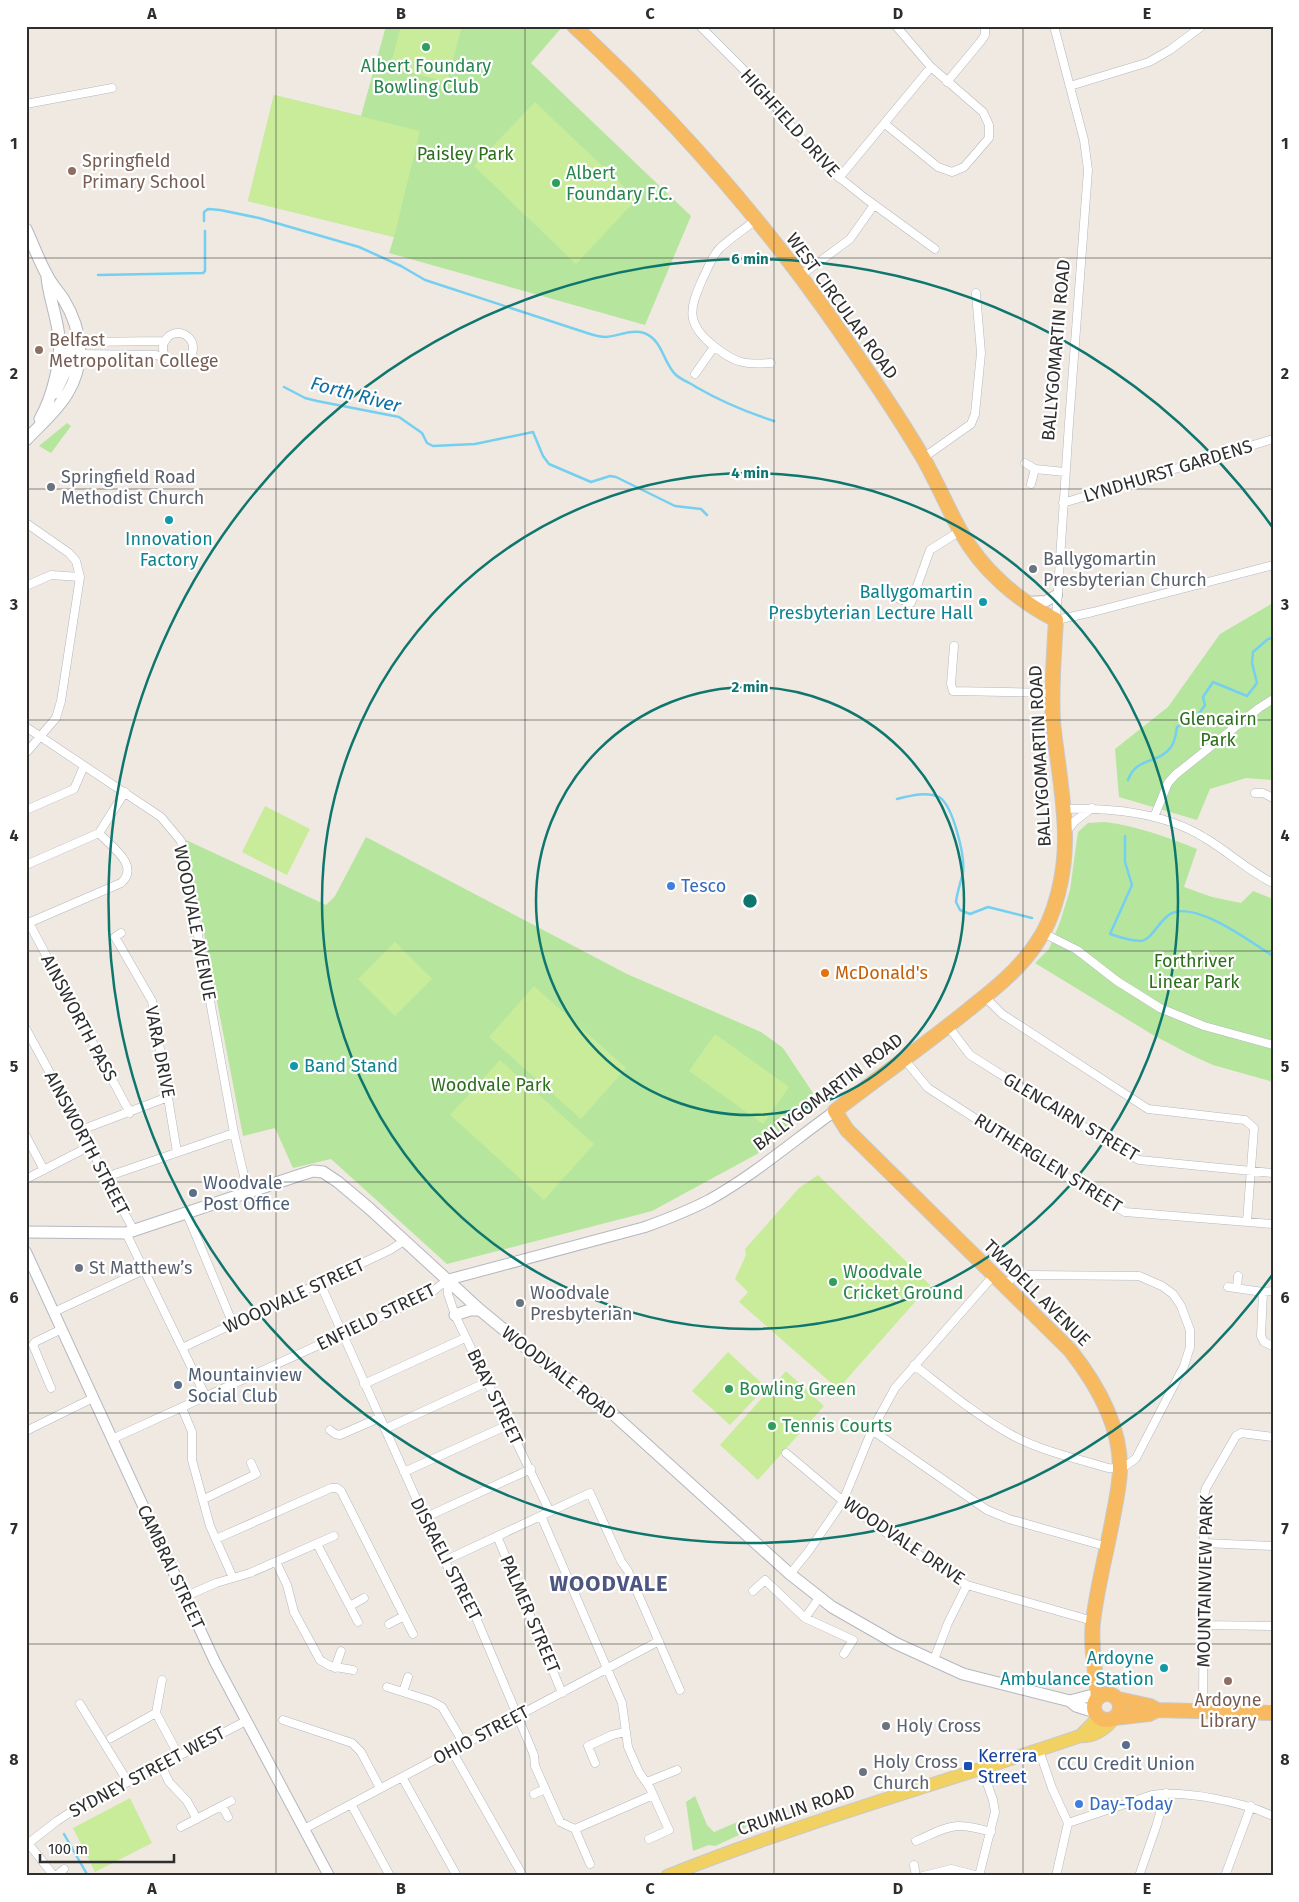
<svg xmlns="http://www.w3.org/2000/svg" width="1299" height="1902" font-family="'Fira Sans',sans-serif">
  <rect width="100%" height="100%" fill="#efe9e1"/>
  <path fill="#b6e59e" d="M386,26H563L531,63L691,216L645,325L389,253L394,237L248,201L274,95L361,116Z
    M67,423L71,426L51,453L39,446Z
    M1273,603V780L1246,778L1210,789L1197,820L1119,797L1115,749L1168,707L1220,634Z
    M1105,822C1137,826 1167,837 1197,849L1184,887L1212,897L1241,903L1253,891L1273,899V1085L1270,1081L1213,1065L1189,1054L1153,1035L1035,963L1049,949L1060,922L1070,890L1078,832L1088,823Z
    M366,837L627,974L761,1032L783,1048L817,1099L811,1107L757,1154L652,1211L447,1264L331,1159L293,1168L275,1128L243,1136L186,840L326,905L335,896Z
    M695,1796L707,1825L714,1832L747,1818L749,1826L741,1829L739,1835L715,1846L709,1845L693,1851L686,1802Z"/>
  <path fill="#c9ec9a" d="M401,26H462L447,82L390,67Z
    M274,95L420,131L394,237L248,201Z
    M535,102L637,199L576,264L474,166Z
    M265,806L310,829L287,875L242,852Z
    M395,942L432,979L395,1016L358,979Z
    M534,986L626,1068L581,1119L489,1037Z
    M715,1034L789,1087L763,1124L689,1071Z
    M500,1060L594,1144L544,1200L450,1115Z
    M818,1175L930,1285L838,1389L739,1302L748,1292L735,1279L746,1255L745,1249L799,1188Z
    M728,1352L766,1387L730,1425L692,1391Z
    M786,1371L824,1406L758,1480L720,1445Z
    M130,1798L152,1843L95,1872L73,1828Z"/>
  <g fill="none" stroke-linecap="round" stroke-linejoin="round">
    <path stroke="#75cff0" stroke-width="2.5" d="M204,221V212L208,209L220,210L259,218L359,247L401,266L425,280L587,333C593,335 600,337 606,337C619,336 631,329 644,333C663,340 663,363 676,375C682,380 690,383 696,387C722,402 746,412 774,421
      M98,275L203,273L205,271V231
      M284,387L305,398L317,401L399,417L422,433L427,443L433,446L475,444L533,432L543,456L549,464L591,482L610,476L616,477L675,506L701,509L707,515
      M1128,780C1137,756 1158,765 1171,747C1175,742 1176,733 1177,727L1198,715L1205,705L1203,697L1213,682L1247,696L1257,683L1252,663L1253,652L1268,639L1273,638
      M897,799C909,796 927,791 939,797C953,805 965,856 963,872C961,882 957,892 956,902L960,910L970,914L988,907L1032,918
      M1125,836V862L1132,885L1110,934C1119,937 1131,941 1141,941C1152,940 1161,917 1172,913C1198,902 1251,942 1273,956
      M64,1834L88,1876"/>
    <g stroke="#b4b7c1" stroke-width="9">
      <path id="minor" d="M700,26L743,69L825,166L865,198L935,249
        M1054,26L1084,140L1088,170L1069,423L1056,620L1093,612L1273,565
        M947,82L981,41L985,35V26
        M1070,86L1149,62L1170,50L1202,26
        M26,104L112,88
        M885,124L938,167L952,172L964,167L989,138V125L983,112L931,67L896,26
        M839,178L931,67
        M756,220C744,229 731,238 720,248C712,256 708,268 703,278C689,309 685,324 715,347C735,363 745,365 771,363
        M800,276L850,239L874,205
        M163 348a15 15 0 1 1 30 0a15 15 0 1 1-30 0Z
        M80,342L165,341
        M76,354L156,355L168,359
        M695,374L714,347
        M923,458L971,424L975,414L981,353L976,293
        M1025,463L1035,469L1031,484
        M1035,469L1065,472
        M1063,503L1273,439
        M26,523L69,553L76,561L80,577L61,701L56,718L26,753
        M26,586L51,575L80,577
        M891,596L911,603L930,550L960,531
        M954,646L951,684L953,691L1053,693
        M26,727L161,817L181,841L234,1133L248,1193
        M1255,793H1263L1273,798
        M1063,809C1112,808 1163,812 1205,838C1229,852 1248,871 1273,883
        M26,810L74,789L84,766
        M1154,817L1168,783L1175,775L1259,708L1273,699
        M1066,832L1075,821L1092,808
        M26,865L99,833L125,792
        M29,923L130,1113
        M26,924L121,883C141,865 110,846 99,833
        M121,933L115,937L152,1001L177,1152
        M1043,933L1077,950L1117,981L1160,1008L1204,1026L1273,1045
        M985,997L1002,1014L1148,1109L1245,1120L1254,1128L1247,1222
        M948,1026L970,1055L1125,1153L1139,1160L1273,1173
        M26,1029L81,1130L134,1231
        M904,1059L928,1088L1060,1173L1125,1212L1273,1224
        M81,1130L168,1097
        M26,1136L44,1170
        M106,1177L234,1133
        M26,1179L90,1146
        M187,1214L233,1324
        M126,1233L206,1397
        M447,1280L448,1294L455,1315L550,1512
        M320,1283L444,1561L466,1594L534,1755L535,1766L560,1822L575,1829
        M1228,1287L1263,1292L1273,1291
        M1237,1288L1238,1276
        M1263,1292L1261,1336L1264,1342L1273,1346
        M54,1312L144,1270
        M182,1348L390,1250L404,1241
        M914,1365C945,1389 976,1415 1010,1434C1040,1451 1076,1458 1108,1468C1121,1469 1126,1467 1136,1458L1184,1366L1190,1347V1330L1181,1306L1173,1294L1162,1286L1139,1276L1029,1275L1015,1276L1004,1285
        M364,1384L465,1338
        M51,1388L33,1345L35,1342L62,1329
        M182,1408L192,1432V1460L210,1526L233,1578
        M385,1429L487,1382
        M330,1430L335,1434L340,1435L379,1418
        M872,1430L987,1510L1009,1519L1108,1547
        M26,1431L93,1398
        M112,1439L398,1309L432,1292L447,1280
        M786,1453L843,1501L888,1534L940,1569L967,1585L1093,1621
        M404,1472L508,1425
        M204,1499L256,1474L251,1463
        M541,1516L622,1703L628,1747L639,1772L650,1788L669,1830L649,1839
        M424,1518L531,1469
        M497,1536L562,1693
        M216,1539L331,1488H337L341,1491L413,1634
        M1204,1543L1273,1546
        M317,1544L358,1622
        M444,1561L590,1493L621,1561L628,1571L680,1690
        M276,1562L287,1585L294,1612L320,1660L330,1666L353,1670
        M790,1574L808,1552L843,1501L872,1430L895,1388L994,1275
        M753,1591L765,1580L805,1618L853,1640L844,1654
        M184,1597L216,1583L250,1573L334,1536
        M350,1606L364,1598
        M805,1618L819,1598
        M389,1624L404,1616
        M1203,1625L1273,1626
        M933,1662L948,1623L967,1585
        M335,1668L341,1651
        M162,1680L156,1713L179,1756
        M387,1687L431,1701L442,1707L464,1744
        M403,1692L408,1677
        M80,1704L128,1782
        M1203,1710L1204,1543L1203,1499L1206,1488L1236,1436L1241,1433L1273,1437
        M283,1720L352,1743L361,1752L380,1788
        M111,1738L156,1713
        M1039,1750L1052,1788L1068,1823L1056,1876
        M452,1751L523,1876
        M595,1763L588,1746L612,1735L625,1732
        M161,1765L169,1782L187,1801L197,1819
        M402,1777L457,1876
        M647,1782L677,1770
        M534,1794L545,1789
        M351,1804L390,1876
        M222,1806L228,1817
        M1068,1823L1152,1795C1185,1790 1243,1802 1273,1816
        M181,1827L231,1801
        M304,1829L659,1641
        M575,1829L653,1795
        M575,1829L590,1864
        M916,1841C950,1826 953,1821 991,1832
        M28,1843L54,1876
        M26,1845L57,1821L74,1810L246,1721
        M914,1865L916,1876
        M56,1876L64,1869
        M923,1876L951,1869L979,1876
        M979,1876L995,1812L993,1800L982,1769
        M1139,1876L1156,1827L1166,1793
        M1225,1876L1251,1806"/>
    </g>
    <g stroke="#b4b7c1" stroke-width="12">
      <path id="tertiary" d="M1026,602L1046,601L1057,595
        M26,1252L215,1662L329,1876
        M447,1280L645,1227C667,1219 688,1211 709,1200C754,1175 793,1141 835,1111"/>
    </g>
    <g stroke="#b4b7c1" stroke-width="13">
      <path id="secondary" d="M26,229C33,244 39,261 47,275C51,284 59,292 64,300C82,330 86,364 67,394C56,412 40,425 26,440
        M55,393L68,366L69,353L80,342
        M40,419C52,398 62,361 59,337C57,317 49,298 47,277
        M26,1232L126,1233L300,1175L313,1171L323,1172L338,1182L370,1209L480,1310L525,1347L613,1414L790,1574L832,1607L895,1643L963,1674L1070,1701L1076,1706L1095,1712
        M455,1315L470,1310H480
        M1070,1701L1089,1696L1097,1699"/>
    </g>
    <g stroke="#c9c9c9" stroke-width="14">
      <path id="primary" d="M1080,1736L1099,1717
        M667,1876C802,1822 942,1783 1080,1736C1093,1738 1107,1728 1114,1718"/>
    </g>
    <g stroke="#c9c9c9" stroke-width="16">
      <path id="trunk" d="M574,26C667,112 750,205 823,307C857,355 892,405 922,456C936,480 947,507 961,532C982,570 1017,600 1056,620C1054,654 1051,688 1053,722C1057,761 1065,800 1065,839C1065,873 1056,916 1036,944C1019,970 992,991 968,1010C925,1045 879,1077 835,1111L847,1130L1070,1350C1096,1383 1120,1424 1120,1467C1120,1484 1116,1501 1113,1517C1107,1551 1097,1587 1093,1622C1090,1647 1096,1672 1098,1698
        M1094 1707a13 13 0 1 1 26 0a13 13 0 1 1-26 0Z
        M1118,1699L1150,1706L1157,1710
        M1114,1718L1149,1714L1157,1710L1273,1713"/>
    </g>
    <use href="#minor" stroke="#fff" stroke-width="8"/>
    <use href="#tertiary" stroke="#fff" stroke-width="10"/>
    <use href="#secondary" stroke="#fff" stroke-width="11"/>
    <use href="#primary" stroke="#f2d163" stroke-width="12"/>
    <use href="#trunk" stroke="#f8ba60" stroke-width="14"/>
  </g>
  <path fill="none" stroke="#2e2e2e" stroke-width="1" stroke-opacity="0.55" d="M276,26V1876M525,26V1876M774,26V1876M1023,26V1876M26,258H1273M26,489H1273M26,720H1273M26,951H1273M26,1182H1273M26,1413H1273M26,1644H1273"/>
  <g fill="none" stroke="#0f766e" stroke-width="2.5">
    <circle cx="750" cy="901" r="214"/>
    <circle cx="750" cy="901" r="428"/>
    <path d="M1273 1274A642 642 0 1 1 1273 528"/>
  </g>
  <g fill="#2e9e5b" stroke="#fff" stroke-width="2">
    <circle cx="426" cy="47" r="5"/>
    <circle cx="556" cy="183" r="5"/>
    <circle cx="833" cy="1282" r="5"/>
    <circle cx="729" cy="1389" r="5"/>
    <circle cx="772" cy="1426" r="5"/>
  </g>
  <g fill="#8d6e63" stroke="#fff" stroke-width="2">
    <circle cx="72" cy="171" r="5"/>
    <circle cx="39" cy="350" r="5"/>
    <circle cx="1228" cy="1681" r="5"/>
  </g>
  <g fill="#6b7280" stroke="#fff" stroke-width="2">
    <circle cx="51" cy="487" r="5"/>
    <circle cx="1033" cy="569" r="5"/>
    <circle cx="79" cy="1268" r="5"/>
    <circle cx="520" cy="1303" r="5"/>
    <circle cx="886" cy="1726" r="5"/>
    <circle cx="863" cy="1772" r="5"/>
  </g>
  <g fill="#0f9aa8" stroke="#fff" stroke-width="2">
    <circle cx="169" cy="520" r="5"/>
    <circle cx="983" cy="602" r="5"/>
    <circle cx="294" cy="1066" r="5"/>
    <circle cx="1164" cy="1668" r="5"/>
  </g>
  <g fill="#3f7fe0" stroke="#fff" stroke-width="2">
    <circle cx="671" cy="886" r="5"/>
    <circle cx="1079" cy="1804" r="5"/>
  </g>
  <circle fill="#e8710a" stroke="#fff" stroke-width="2" cx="825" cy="973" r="5"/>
  <g fill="#5c6f8a" stroke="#fff" stroke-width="2">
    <circle cx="193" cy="1193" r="5"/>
    <circle cx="178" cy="1385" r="5"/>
    <circle cx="1126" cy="1745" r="5"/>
  </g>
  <rect fill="#1a4fb4" stroke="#fff" stroke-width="2" x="963" y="1761" width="10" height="10" rx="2.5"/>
  <g text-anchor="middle" stroke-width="4.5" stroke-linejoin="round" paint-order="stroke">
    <g font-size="18" fill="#27864d" stroke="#fff" text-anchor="start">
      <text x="426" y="72" text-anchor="middle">Albert Foundary<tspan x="426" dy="21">Bowling Club</tspan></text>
      <text x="566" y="179">Albert<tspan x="566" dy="21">Foundary F.C.</tspan></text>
      <text x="843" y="1278">Woodvale<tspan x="843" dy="21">Cricket Ground</tspan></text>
      <text x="739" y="1395">Bowling Green</text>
      <text x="782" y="1432">Tennis Courts</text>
    </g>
    <g font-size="18" fill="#2e2e2e" stroke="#fff">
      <text transform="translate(790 123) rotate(48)" y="6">HIGHFIELD DRIVE</text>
      <text transform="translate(842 306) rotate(54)" y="6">WEST CIRCULAR ROAD</text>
      <text transform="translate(1056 350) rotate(-85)" y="6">BALLYGOMARTIN ROAD</text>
      <text transform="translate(1168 471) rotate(-17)" y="6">LYNDHURST GARDENS</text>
      <text transform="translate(1040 756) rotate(-93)" y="6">BALLYGOMARTIN ROAD</text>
      <text transform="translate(195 923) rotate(79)" y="6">WOODVALE AVENUE</text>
      <text transform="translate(79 1018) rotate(62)" y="6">AINSWORTH PASS</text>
      <text transform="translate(160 1052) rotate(79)" y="6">VARA DRIVE</text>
      <text transform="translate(828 1092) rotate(-37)" y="6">BALLYGOMARTIN ROAD</text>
      <text transform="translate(1071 1117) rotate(31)" y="6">GLENCAIRN STREET</text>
      <text transform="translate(87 1143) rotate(62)" y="6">AINSWORTH STREET</text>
      <text transform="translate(1048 1163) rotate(32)" y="6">RUTHERGLEN STREET</text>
      <text transform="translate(1037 1293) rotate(45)" y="6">TWADELL AVENUE</text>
      <text transform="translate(294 1296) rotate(-25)" y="6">WOODVALE STREET</text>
      <text transform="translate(376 1317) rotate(-26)" y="6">ENFIELD STREET</text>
      <text transform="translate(559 1373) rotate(38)" y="6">WOODVALE ROAD</text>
      <text transform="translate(495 1397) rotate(64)" y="6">BRAY STREET</text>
      <text transform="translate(904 1541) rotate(34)" y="6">WOODVALE DRIVE</text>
      <text transform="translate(446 1559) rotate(63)" y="6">DISRAELI STREET</text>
      <text transform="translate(171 1567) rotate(65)" y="6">CAMBRAI STREET</text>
      <text transform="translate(1205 1581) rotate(-89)" y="6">MOUNTAINVIEW PARK</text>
      <text transform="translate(530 1614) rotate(67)" y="6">PALMER STREET</text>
      <text transform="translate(481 1735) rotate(-28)" y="6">OHIO STREET</text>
      <text transform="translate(147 1772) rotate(-28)" y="6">SYDNEY STREET WEST</text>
      <text transform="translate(796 1810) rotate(-19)" y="6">CRUMLIN ROAD</text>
    </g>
    <g font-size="18" fill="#2c6e1b" stroke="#fff">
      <text x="465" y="160">Paisley Park</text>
      <text x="1218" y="725">Glencairn<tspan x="1218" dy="21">Park</tspan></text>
      <text x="1194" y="967">Forthriver<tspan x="1194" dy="21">Linear Park</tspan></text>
      <text x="491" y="1091">Woodvale Park</text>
    </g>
    <g font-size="18" fill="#785e54" stroke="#fff" text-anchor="start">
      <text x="82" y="167">Springfield<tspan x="82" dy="21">Primary School</tspan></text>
      <text x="49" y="346">Belfast<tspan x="49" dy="21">Metropolitan College</tspan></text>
      <text x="1228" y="1706" text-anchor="middle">Ardoyne<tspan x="1228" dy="21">Library</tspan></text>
    </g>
    <g font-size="18" fill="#5b616d" stroke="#fff" text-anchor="start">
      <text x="61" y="483">Springfield Road<tspan x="61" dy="21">Methodist Church</tspan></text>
      <text x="1043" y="565">Ballygomartin<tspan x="1043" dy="21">Presbyterian Church</tspan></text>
      <text x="89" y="1274">St Matthew’s</text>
      <text x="530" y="1299">Woodvale<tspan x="530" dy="21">Presbyterian</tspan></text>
      <text x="896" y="1732">Holy Cross</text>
      <text x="873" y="1768">Holy Cross<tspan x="873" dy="21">Church</tspan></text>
    </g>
    <g font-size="18" fill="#0d838f" stroke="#fff" text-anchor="end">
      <text x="169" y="545" text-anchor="middle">Innovation<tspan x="169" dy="21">Factory</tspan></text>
      <text x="973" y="598">Ballygomartin<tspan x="973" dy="21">Presbyterian Lecture Hall</tspan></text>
      <text x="304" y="1072" text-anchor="start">Band Stand</text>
      <text x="1154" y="1664">Ardoyne<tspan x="1154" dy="21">Ambulance Station</tspan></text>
    </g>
    <g font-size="18" fill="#366cbe" stroke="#fff" text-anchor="start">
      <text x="681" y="892">Tesco</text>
      <text x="1089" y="1810">Day-Today</text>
    </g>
    <g font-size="18" fill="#c56008" stroke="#fff" text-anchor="start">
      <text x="835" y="979">McDonald's</text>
    </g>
    <g font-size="18" fill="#4e5e75" stroke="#fff" text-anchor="start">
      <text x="203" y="1189">Woodvale<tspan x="203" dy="21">Post Office</tspan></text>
      <text x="188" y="1381">Mountainview<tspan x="188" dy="21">Social Club</tspan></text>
      <text x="1126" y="1770" text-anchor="middle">CCU Credit Union</text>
    </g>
    <g font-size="18" fill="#164399" stroke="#fff" text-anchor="start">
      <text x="978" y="1762">Kerrera<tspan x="978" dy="21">Street</tspan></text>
    </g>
    <g font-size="19" font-style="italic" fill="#0d6fa3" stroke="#fff">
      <text transform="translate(356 394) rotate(15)" y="7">Forth River</text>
    </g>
    <g font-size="22" font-weight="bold" letter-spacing="1" fill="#4d5680" stroke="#fff">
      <text x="609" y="1591">WOODVALE</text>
    </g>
  </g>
  <circle cx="750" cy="901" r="8" fill="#0f766e" stroke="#fff" stroke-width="2.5"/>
  <g font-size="15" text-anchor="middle" font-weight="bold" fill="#0f766e" stroke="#fff" stroke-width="4.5" stroke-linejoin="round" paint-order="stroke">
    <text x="750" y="264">6 min</text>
    <text x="750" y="478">4 min</text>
    <text x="750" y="692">2 min</text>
  </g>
  <rect width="1299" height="1902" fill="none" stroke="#ffffff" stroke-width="55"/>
  <path d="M40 1854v8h134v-8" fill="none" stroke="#2e2e2e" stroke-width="2.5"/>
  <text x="48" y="1854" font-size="15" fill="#2e2e2e" stroke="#ffffff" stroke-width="4" paint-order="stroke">100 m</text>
  <rect x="28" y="28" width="1244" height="1846" fill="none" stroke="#2e2e2e" stroke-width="2"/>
  <g font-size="16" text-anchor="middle" font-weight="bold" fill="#2e2e2e">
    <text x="152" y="19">A</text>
    <text x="401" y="19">B</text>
    <text x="650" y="19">C</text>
    <text x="898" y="19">D</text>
    <text x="1147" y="19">E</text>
    <text x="14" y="149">1</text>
    <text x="1285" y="149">1</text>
    <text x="14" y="379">2</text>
    <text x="1285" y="379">2</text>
    <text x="14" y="610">3</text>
    <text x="1285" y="610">3</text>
    <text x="14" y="841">4</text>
    <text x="1285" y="841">4</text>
    <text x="14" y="1072">5</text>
    <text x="1285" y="1072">5</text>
    <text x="14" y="1303">6</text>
    <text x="1285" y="1303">6</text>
    <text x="14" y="1534">7</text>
    <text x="1285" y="1534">7</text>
    <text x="14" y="1765">8</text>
    <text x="1285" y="1765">8</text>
    <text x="152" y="1894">A</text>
    <text x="401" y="1894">B</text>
    <text x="650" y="1894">C</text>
    <text x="898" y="1894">D</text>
    <text x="1147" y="1894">E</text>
  </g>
</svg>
